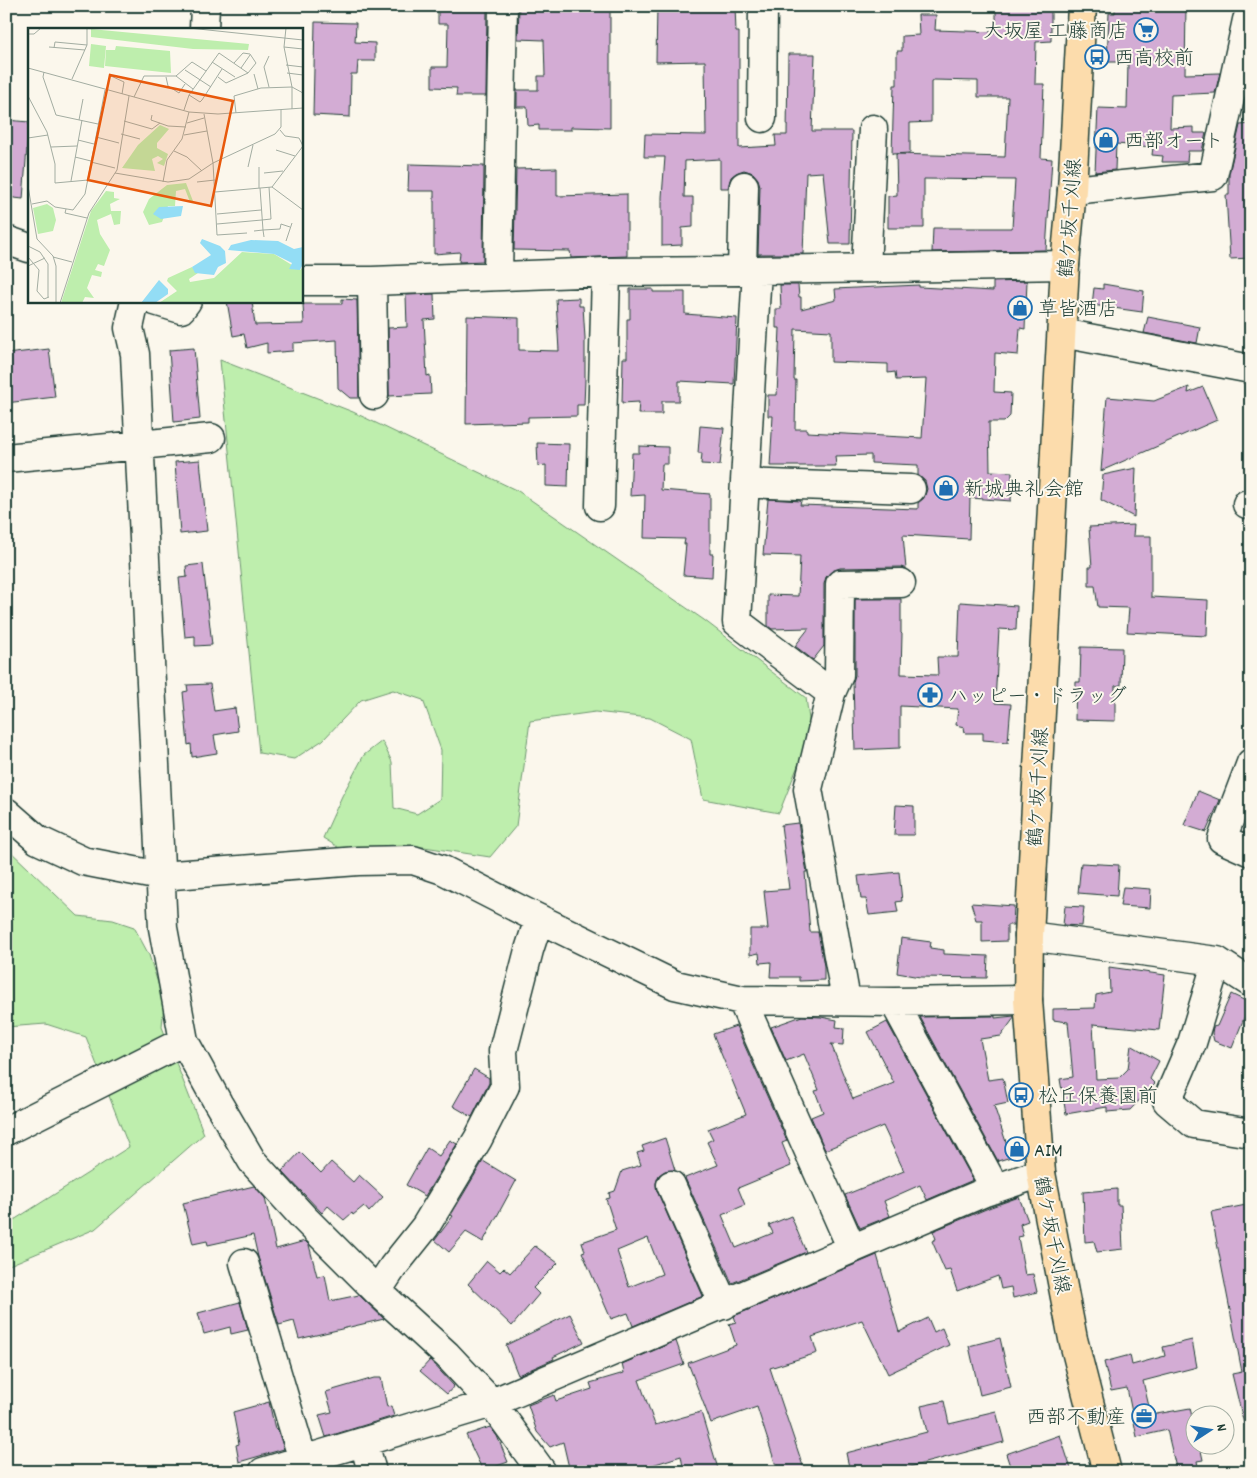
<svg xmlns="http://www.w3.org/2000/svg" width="1257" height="1478" font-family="Dekko,'Klee One',sans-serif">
  <rect width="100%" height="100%" fill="#fbf7ec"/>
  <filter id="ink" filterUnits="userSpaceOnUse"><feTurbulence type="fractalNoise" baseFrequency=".02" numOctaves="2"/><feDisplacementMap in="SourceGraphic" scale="10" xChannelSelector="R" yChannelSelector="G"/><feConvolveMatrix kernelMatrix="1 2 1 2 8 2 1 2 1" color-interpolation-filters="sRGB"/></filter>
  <g filter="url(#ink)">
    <path fill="#beeead" stroke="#6e9670" d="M220,360L353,412L518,491L704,620L806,698L811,733L779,813L703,799L691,739L650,718L595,712L530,721L516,826L490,857L424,847L341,849L323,838L342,796L364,755L382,741L392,762L394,808L417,814L440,799L441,750L423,700L393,690L361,700L323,740L294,759L259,753Z
      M6,847L78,916L113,920L134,927L149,955L164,1002L162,1027L204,1134L95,1229L7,1266L6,1225L129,1147L86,1037L46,1024L6,1027Z"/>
    <path fill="#d3acd4" stroke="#1f3d34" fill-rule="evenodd" d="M438,6H487L486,96H456L457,88L432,87V67H447L448,24H438Z
      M519,6H610V128L571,127V130H539V125L528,126L527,107H517V90H538V76H545L544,40L518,39Z
      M657,6H735L736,32H739V148L776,146L775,135H787L788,54H815L812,131H852L850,244H830L823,172L806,173L803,254H758L760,186L758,179L753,173L744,170L736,173L731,177L728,188H720V159L685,161L684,197H693V227L682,228V245L662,246V197L665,157H644L645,134L706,135L705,61L656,62Z
      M996,6H1051V41L1036,42L1035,84H1044L1041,158L1052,159L1046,250L932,252L933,228H1012L1015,180L924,179V228H888V196L897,195L896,154L1005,157L1008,97H978V81L934,80L931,81V122L910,123V153L892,154L894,85H897V51H902V36L919,35L918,15H936L935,30L996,32Z
      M1115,6H1186L1185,74L1220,73L1215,93L1171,95L1170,128L1194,127V133H1206L1202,151H1188L1187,162H1162L1163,156L1152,155L1153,147L1116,144L1115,170L1095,172L1098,108L1127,109L1128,62H1107L1109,13H1115Z
      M315,22L356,23L355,42L375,43V61H358L357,74H351L350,117L313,115Z
      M6,120L29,122L23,199L6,197Z
      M1251,124V258L1230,259L1226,195H1229V174L1240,125Z
      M409,164L484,166L483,261L459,262L460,252L434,254V191H408Z
      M557,168V196L627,194V256L571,258L570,251L514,250L516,169Z
      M1027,281L1025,329L1020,328L1018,355L995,353L994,392L1011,393L1010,416L1004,422H989L990,471L1012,472L1011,501L970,498L969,539L903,535L906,569L901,567L840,568L832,571L826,577L824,584V646L813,660L795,646L809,628L772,629L768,626V595L798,596L800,556L763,555L768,499L801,501L800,505L918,509V503L924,498L927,489L925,481L918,475V465L871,463V455L835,456L836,466H770L773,416H768V395H777L780,328H776V309H781L780,285H798L799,297H801V309L836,300L835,289L919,285V287L993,291V282ZM795,329L831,331V362L888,364V373L895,372L896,380L926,379L922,438L807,432V429H795L796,380H794Z
      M1103,284L1144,291L1142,312L1092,305L1094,288L1103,289Z
      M630,289H653V292H685V314L737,318L734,384L679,381V401H662V414H638L639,402L622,403L623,358H627V319H630Z
      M434,294L435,319L424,320L427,376L430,375L431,394L389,396L388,328L407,327L406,295Z
      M579,298V306H583L585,338V380L584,405H577V416L528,417V422L466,424L467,316L519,318V350L559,351L556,299Z
      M342,299L357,300L359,398H350L338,388L337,340L293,343V351L267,353V343L247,348L244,334L233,336L227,301H252L255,325L304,324L303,304H342Z
      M1148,317L1200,327L1197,343L1144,333Z
      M194,348L200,419L174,422L169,350Z
      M49,349L55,397L6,403V354Z
      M1189,387L1188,393L1203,387L1217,420L1101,471L1107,397L1154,401Z
      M700,426L724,428L720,465L701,464L702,453H698Z
      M537,443L569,444L568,487L546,486V465L538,466Z
      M639,446L668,447V464H662L661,490L710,494V554H713L712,577L683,575L686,544H684L685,539L644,538L645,495L630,496L632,453H639Z
      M200,460L207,531L180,534L175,462Z
      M1136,468L1134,517L1101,500L1103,475Z
      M1134,525L1133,536H1151V597L1208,600L1207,636L1127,632L1129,608L1098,607L1095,586H1089V567H1092L1089,527Z
      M203,564L212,645L195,646V636L185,637L179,578L187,577L186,566Z
      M855,599H901V633L902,634L901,674L938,675L937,657H958L960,602L1017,606L1016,630L999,629L995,703L1011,704L1008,742L983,740V733H965L964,727L956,725L958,709L900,706V748L855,750L853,682L855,675Z
      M1081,647L1122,648L1121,685L1115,686V721L1075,720L1076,682H1080Z
      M210,684L214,711L235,708L238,731L214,735L217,753L192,757L191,744L188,745L183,692L188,691L187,685Z
      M1198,791L1220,800L1206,832L1184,825Z
      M896,805L914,806V835H894Z
      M798,823L807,872H805L810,932H818L824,966V980L799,981V977H770L771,962L760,963L759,953L750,955V929H768L764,891L789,889L781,825Z
      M1081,863L1119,865L1117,896L1078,893Z
      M899,872L902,901L896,902L898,912L869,915L866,899H861L858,876Z
      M1123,887L1151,889L1150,908L1120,906Z
      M971,903L1014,906L1013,925H1007V941L982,942V920H976Z
      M1065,906L1084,907L1082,926L1063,925Z
      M901,938L931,942L930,948L944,950V954L988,956L987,978L920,977L897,973Z
      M1109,967L1165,975L1159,1030L1093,1024L1096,1079L1119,1078L1128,1069L1131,1045L1159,1061L1150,1079L1155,1084L1130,1110L1107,1112V1107L1066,1114L1060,1079L1073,1077L1068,1022L1053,1020V1009L1095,1008L1096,995L1110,992Z
      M1231,994L1250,1003L1232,1048L1214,1041L1212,1033L1213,1027L1217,1026Z
      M802,1016L821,1017L837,1020L836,1027L844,1028L843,1045L831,1044L853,1099L894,1083L868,1032L887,1022L973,1180L927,1200L920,1185L884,1201L890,1216L860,1228L845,1195L904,1171L883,1126L825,1150L811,1117L823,1112L815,1091L819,1090L804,1054L786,1061L771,1027Z
      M995,1016V1018L1014,1016V1018L1001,1036L980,1039L988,1080L1003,1078L1008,1103L994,1106L1011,1157L998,1161L920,1017Z
      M736,1026L787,1141L782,1143L791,1166L738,1188L745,1205L722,1215L736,1248L773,1233L769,1225L791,1216L806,1252L732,1283L685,1178L718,1165L707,1142L713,1139L708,1129L746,1114L713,1034Z
      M474,1069L489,1078V1083L472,1117L453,1106Z
      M665,1138L675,1170L665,1171L659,1175L656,1183L657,1191L703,1296L633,1326L628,1313L611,1319L582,1252L585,1251L582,1242L616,1230L606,1199L610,1198L609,1193L615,1191L622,1171L641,1165L637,1153L644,1151L642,1146ZM648,1238L662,1274L629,1287L617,1251Z
      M450,1140L457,1144L425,1196L406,1185L427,1148L439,1156Z
      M300,1152L321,1173L331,1162L353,1182L359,1175L383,1197L369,1212L364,1206L353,1215L352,1213L344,1220L328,1206L322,1213L282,1171Z
      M483,1161L516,1181L483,1242L466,1232L449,1252L435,1240L453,1216L451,1215Z
      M254,1186L265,1198L276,1249L305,1241L309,1245L317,1276L325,1275L330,1301L359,1295L384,1319L299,1339L294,1321L279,1325L258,1257L253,1235L208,1245L207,1241L193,1244L183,1203Z
      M1117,1189V1205H1121L1123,1249L1097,1252L1094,1241L1085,1242L1083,1192Z
      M1019,1197L1028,1221L1020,1224L1023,1236L1018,1237L1025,1275L1033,1274L1037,1292L1013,1298L1011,1287L1001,1289L998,1276L957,1291L950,1270L945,1271L932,1241L936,1239L933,1231L991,1207Z
      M1251,1204V1423L1244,1424L1232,1374L1242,1372L1211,1212Z
      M535,1246L558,1263L533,1288L539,1294L512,1326L468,1284L487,1261L500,1272L504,1268L510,1273Z
      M877,1255L899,1332L928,1318L934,1332L942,1328L949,1345L888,1374L862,1320L812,1337L817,1353L770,1368L805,1472H778L757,1407L711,1423L688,1363L736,1345L729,1324L736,1322L734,1316Z
      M240,1302L248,1330L231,1334L230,1327L204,1334L198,1313Z
      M570,1314L584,1342L553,1357L554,1359L518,1375L506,1345Z
      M1000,1338L1011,1387L980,1395L969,1346Z
      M1192,1340L1197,1367L1143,1381L1151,1415L1190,1408L1194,1425V1446H1200L1203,1460L1197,1461L1199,1472H1177L1167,1430L1137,1437L1127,1388L1111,1391L1104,1362L1130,1355L1132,1365L1165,1356L1163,1347Z
      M676,1341L684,1364L639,1380L655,1425L701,1412L719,1472H684L681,1456L630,1472H570L563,1442L550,1447L537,1432L528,1405L554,1395L556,1401L592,1389L590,1383L624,1373L622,1364Z
      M430,1360L454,1386L447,1394L420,1371Z
      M374,1378H381L387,1407L391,1406L394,1416L326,1437L319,1415L332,1412L326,1392Z
      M944,1401L949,1424L979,1417V1415L996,1411L1004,1442L891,1472H850L846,1453L927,1432L921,1406Z
      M269,1402L275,1429L277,1428L284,1449L239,1462L236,1445L239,1444L233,1412Z
      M490,1427L497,1436L508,1462L483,1471L466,1435Z
      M1060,1435L1072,1472H1012L1006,1454Z"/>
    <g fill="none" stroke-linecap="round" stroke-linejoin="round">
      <g stroke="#1f3d34" stroke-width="31">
        <path id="minor" d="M204,29L205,6
          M762,118L763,6
          M1072,190L1213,176L1247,20
          M6,240L29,248
          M866,268L873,129
          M757,270L737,622L831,693
          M742,271L744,186
          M498,275L503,6
          M301,281H372L606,272L742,271L757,270L1065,265
          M372,281L374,395
          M135,301L129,328L135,354L163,928L184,1041L218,1103L252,1161L304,1218L377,1291L447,1355L492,1403L542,1472
          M155,301L181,309L187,301
          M1062,333L1251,369
          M6,458L211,438
          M745,483L911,489
          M1247,504L1251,503
          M600,506L606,272
          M1251,763L1222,839L1251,852
          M6,812L38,840L83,861L160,876L358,861L413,860L443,870L523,911L675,985L742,1000L894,1002L1028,1000
          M1029,936L1217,961L1251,983
          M1217,961L1192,1043L1167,1101L1194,1124L1251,1133
          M742,1000L852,1249
          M846,1000L808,789L831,693L839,675L840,584L901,583
          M894,1002L995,1188
          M6,1131L184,1041
          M671,1185L724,1305
          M244,1263L303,1460
          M377,1291L393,1267L425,1227L478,1139L505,1086L503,1051L529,950L539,919
          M364,1442L372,1472
          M263,1472L492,1403L985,1192L1041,1173"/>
      </g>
      <g stroke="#1f3d34" stroke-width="31">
        <path id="major" d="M1082,6L1072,190L1065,265L1029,936L1028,1000L1041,1173L1073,1339L1107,1472"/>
      </g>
      <use href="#minor" stroke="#fbf7ec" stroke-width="28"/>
      <use href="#major" stroke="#fcdcac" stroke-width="28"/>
    </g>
  </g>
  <defs>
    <g id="supermarket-ring" transform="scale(1.25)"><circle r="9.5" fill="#fbf7ec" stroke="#1f6fb2" stroke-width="1.5"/><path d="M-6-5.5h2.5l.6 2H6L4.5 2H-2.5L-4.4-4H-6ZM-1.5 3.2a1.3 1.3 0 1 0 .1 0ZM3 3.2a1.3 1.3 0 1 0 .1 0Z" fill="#1f6fb2"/></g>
    <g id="bus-ring" transform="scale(1.25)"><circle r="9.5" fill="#fbf7ec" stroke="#1f6fb2" stroke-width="1.5"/><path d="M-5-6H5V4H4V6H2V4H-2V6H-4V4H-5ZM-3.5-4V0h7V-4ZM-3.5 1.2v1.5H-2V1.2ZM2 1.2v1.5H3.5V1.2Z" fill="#1f6fb2"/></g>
    <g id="shop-ring" transform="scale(1.25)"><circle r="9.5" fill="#fbf7ec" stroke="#1f6fb2" stroke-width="1.5"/><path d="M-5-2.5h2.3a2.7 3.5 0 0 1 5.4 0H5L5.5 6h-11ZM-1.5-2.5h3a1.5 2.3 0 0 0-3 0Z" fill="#1f6fb2"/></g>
    <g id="pharmacy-ring" transform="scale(1.25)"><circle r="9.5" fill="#fbf7ec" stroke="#1f6fb2" stroke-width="1.5"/><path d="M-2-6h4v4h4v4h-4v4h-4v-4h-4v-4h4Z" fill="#1f6fb2"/></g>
    <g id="office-ring" transform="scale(1.25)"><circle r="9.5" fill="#fbf7ec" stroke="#1f6fb2" stroke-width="1.5"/><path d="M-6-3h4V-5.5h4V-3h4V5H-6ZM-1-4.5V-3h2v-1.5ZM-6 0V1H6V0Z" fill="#1f6fb2"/></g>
  </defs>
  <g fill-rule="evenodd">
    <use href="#supermarket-ring" x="1146" y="30"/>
    <use href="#bus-ring" x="1097" y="57"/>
    <use href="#shop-ring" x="1106" y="140"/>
    <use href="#shop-ring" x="1020" y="308"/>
    <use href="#shop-ring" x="946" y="488"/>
    <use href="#pharmacy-ring" x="930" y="695"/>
    <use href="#bus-ring" x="1021" y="1095"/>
    <use href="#shop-ring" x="1017" y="1149"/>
    <use href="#office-ring" x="1144" y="1416"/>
  </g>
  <g text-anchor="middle" stroke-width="4" stroke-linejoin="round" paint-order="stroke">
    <g font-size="20" fill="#1f3d34" stroke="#fbf7ec" text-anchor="start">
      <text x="1128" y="37" text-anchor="end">大坂屋 工藤商店</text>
      <text x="1114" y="64">西高校前</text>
      <text x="1124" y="147">西部オート</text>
      <text x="1038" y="315">草皆酒店</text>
      <text x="964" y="495">新城典礼会館</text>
      <text x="948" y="702">ハッピー・ドラッグ</text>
      <text x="1038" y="1102">松丘保養園前</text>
      <text x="1034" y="1156">AIM</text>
      <text x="1126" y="1423" text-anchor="end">西部不動産</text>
    </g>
    <g font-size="20" fill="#1f3d34" stroke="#fbf7ec">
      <text transform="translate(1069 218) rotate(-86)" y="7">鶴ケ坂千刈線</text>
      <text transform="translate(1037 787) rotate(-87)" y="7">鶴ケ坂千刈線</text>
      <text transform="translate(1053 1235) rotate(79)" y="7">鶴ケ坂千刈線</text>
    </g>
  </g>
  <g transform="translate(28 28)">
    <rect width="275" height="275" fill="#fbf7ec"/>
    <path d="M63,1L221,16L220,22L165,21L63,9ZM63,16L78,18L76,40L61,38ZM88,18L142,23L143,45L77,38L78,22H87ZM132,97L141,101L129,115V120L140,126L136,138L129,135L135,131L130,128L124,131L127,143L94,140L110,117ZM158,155L165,173L162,174L157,161L148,163L147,178H140L134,194L121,197L115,184L121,171L139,157ZM78,163L86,164V170L92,171L82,176L83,183H93L92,196L86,197L83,186L69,192L72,206L82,222L76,238L70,236L67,242L74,244L73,249L64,247L59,260L66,270L57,269L54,275H33L63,183ZM19,176L25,180L28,192L25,203L10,206L5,180ZM214,224L246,226L272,242L275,239V275H131L149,263L139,253L140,250L164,239L170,245L161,251L162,254L186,250Z" fill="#beeead"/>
    <path d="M155,178L153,188L133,191L125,186L131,179ZM174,211L192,218L197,223L198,235L190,239L186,247L167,245L164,239L183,227L172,215ZM223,212L250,213L266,221L275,219L274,238L272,242L261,241L264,235L246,226L200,222L203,217ZM131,252L140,261V266L127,275H113Z" fill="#93ddf5"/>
    <path fill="none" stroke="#a3ada2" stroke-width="1" d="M161,0L275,12M258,0L256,19L264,59V81M0,6H6L13,0M21,19L57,22M256,19L275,21M26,20L27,14L59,17M241,28L236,39L241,59M184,34L207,49M258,37L275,39M0,40L161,84L190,86L275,80M213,40L222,27M157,42L183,59M16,44L15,49L28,87L70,96M259,45L275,47M226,46L230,61M83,48L96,54L94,66M148,48L165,61M138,49L140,58L151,65L157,56M190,49L198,55L220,45L228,35L222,26L215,25L206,35M44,51L59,17V0M161,67L172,74L174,72L194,41M0,68L19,104L27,136V155L60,152M106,69L116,48H148L164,34L178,43M156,82L161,67L191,25L220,45M208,85L206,68L233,60L264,59L275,65M176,86L185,135L189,207L219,205M124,87L123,92L140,98L158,99M51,92L55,71M96,93L124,101L132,95M159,95L176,90M252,102L257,108L271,110L275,118M93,106L112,111M156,107L179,103M68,109L91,115M0,110L20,107M50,112L66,116M23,119L49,118M248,122L267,128M146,123L159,129L174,143M47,129L63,133M63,134L87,140M220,139L225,117M231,139V160M87,145L140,154L161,151L185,135L247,106L253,99V82M236,145L255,143M43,153L54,92M135,154L139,132L154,111L161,84M169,154L187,152M0,158L9,211L25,228L28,238V275M244,159L275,118M187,164L244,159L275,182M4,176L19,173L27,179L45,182L57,166L77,62M38,181L37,185L59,190M189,186L233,182M234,192L243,191L241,159M189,196L234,192M226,203L235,202L232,160M236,209L235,202L252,201L253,196L262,199M258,213L264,195M0,218L12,224L20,236V269M0,229L11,242L9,263L16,271L21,269M25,229L44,234M0,238L17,230M32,275L61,185L89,142L101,68"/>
    <path fill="#e8590c" fill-opacity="0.15" stroke="#e8590c" stroke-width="2.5" d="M82,47L205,73L183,178L60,152Z"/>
    <rect width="275" height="275" fill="none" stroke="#1f3d34" stroke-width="2.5"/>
  </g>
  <rect width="1257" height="1478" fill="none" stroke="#fbf7ec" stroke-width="25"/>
  <rect x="12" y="12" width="1232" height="1453" fill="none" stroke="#1f3d34" stroke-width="2" filter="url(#ink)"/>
  <g transform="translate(1210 1430) rotate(78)"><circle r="24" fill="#fbf7ec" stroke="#a3ada2"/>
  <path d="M0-4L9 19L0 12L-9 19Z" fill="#1f6fb2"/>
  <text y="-8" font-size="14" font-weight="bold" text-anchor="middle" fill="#1f3d34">N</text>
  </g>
</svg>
